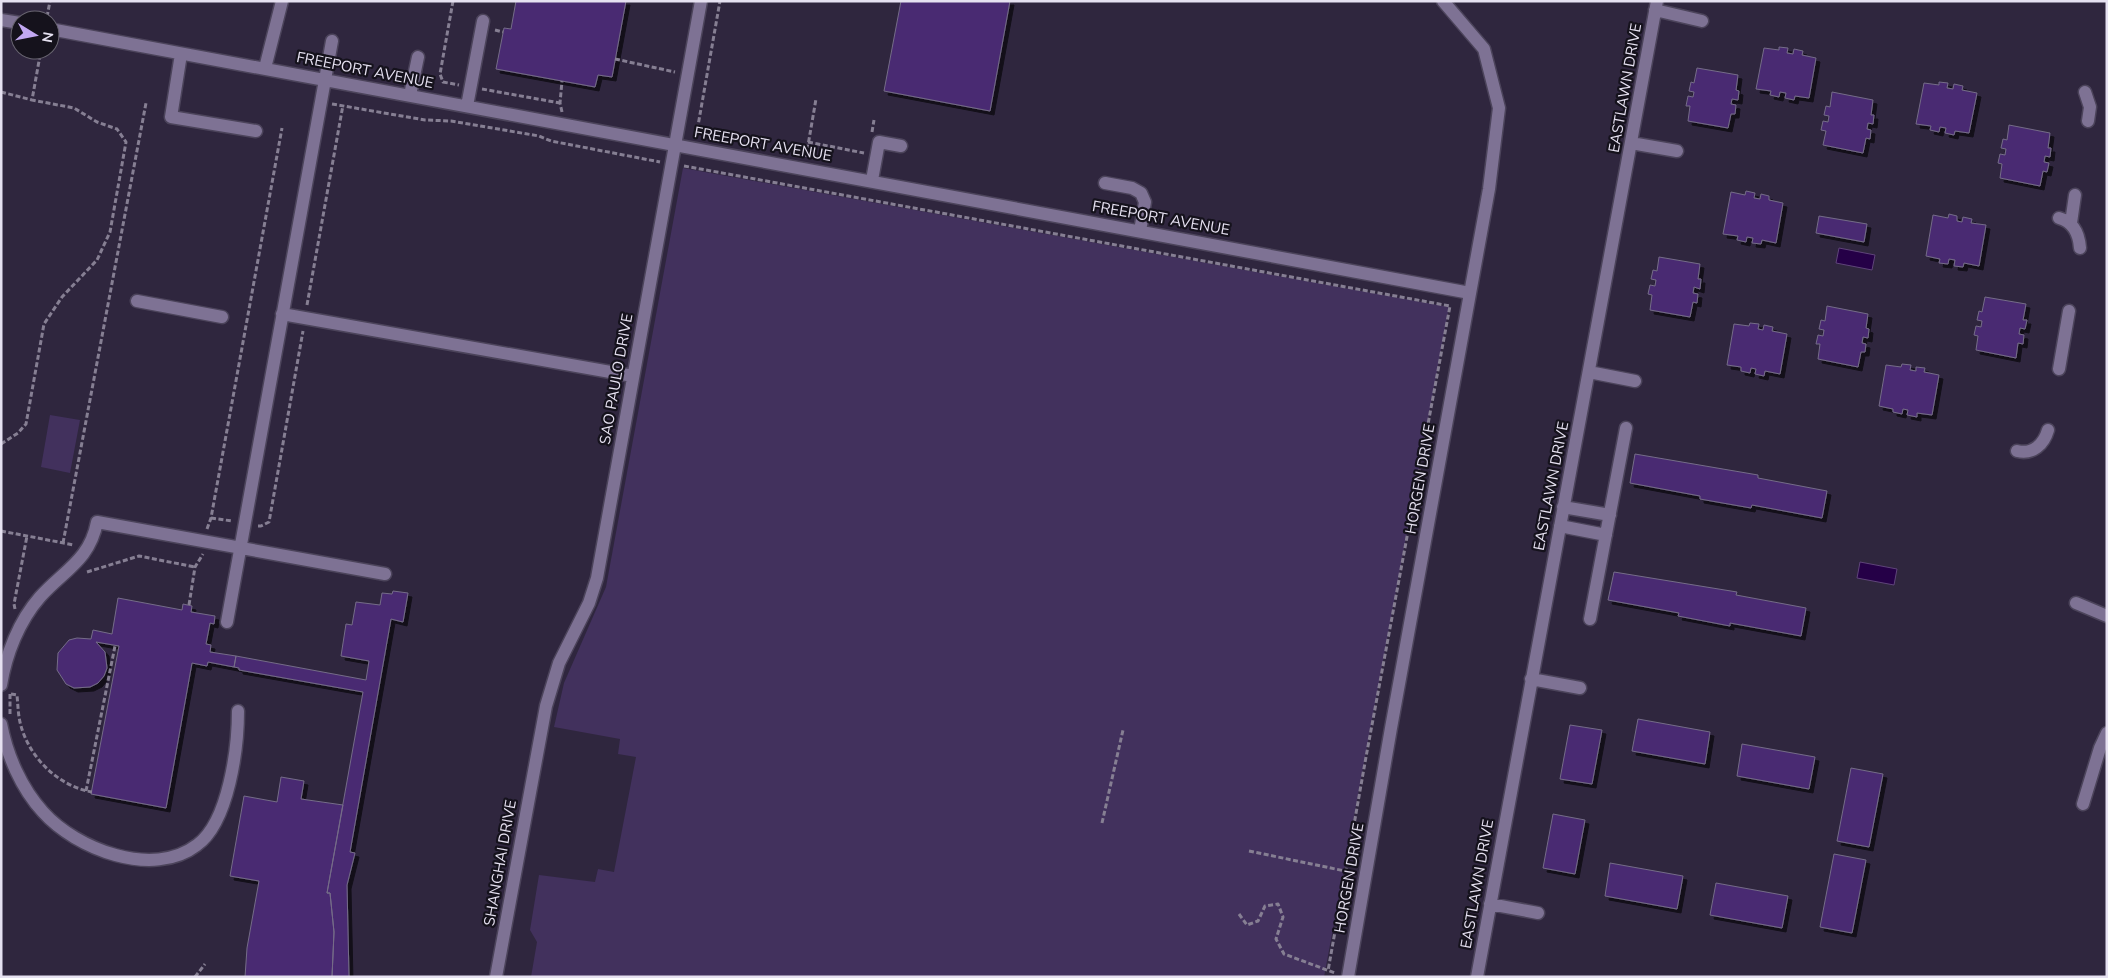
<svg xmlns="http://www.w3.org/2000/svg" width="2108" height="978" font-family="'Nunito Sans',sans-serif">
  <defs>
    <filter id="shadow"><feDropShadow dx="4" dy="4" stdDeviation="0" flood-color="#0009"/></filter>
  </defs>
  <rect width="100%" height="100%" fill="#2f263e"/>
  <path fill="#42315d" d="M683,168L1449,307L1324,977H531L537,942L530,930L539,875L595,882L598,869L614,872L636,757L618,754L620,739L554,727L564,683L606,587Z
    M50,415L80,420L70,473L41,467Z"/>
  <path fill="#250047" stroke="#5f447a" d="M1839,248L1875,255L1872,270L1836,263Z
    M1860,562L1897,569L1894,585L1857,578Z"/>
  <path fill="#492b72" stroke="#756c88" filter="url(#shadow)" d="M516,1H626L612,77L598,75L595,87L496,69L504,28L511,29Z
    M901,1H1010L990,111L884,91Z
    M1779,47L1788,48L1787,53L1793,54L1794,49L1803,51L1802,55L1816,58L1809,98L1795,96L1794,100L1785,98L1786,93L1780,92L1779,97L1770,95L1771,91L1756,89L1764,48L1779,50Z
    M1697,68L1738,75L1736,90L1739,91L1738,100L1732,99L1731,104L1736,105L1735,114H1731L1728,128L1688,121L1690,106H1686L1688,96L1693,97L1694,92L1689,91L1691,82L1694,83Z
    M1939,82L1948,83L1947,88L1953,89L1954,84L1963,86L1962,90L1977,93L1969,133L1955,131L1954,135L1945,133L1946,128L1940,127L1939,132L1930,130L1931,126L1916,124L1924,83L1939,85Z
    M1832,92L1873,100L1871,115H1874L1873,124L1868,123L1867,129L1871,130L1870,139L1866,138L1863,153L1823,145L1826,131L1821,130L1823,121L1828,122L1829,116L1824,115L1826,106L1830,107Z
    M2009,125L2050,133L2048,148H2051L2050,157L2045,156L2044,162L2049,163L2047,172L2043,171L2040,186L2000,178L2002,164L1998,163L2000,154L2005,155L2006,149L2001,148L2003,139L2007,140Z
    M1746,191L1755,193L1754,198L1760,199L1761,194L1769,196V200L1783,203L1776,243L1762,240L1761,244L1752,243L1753,238L1747,237L1746,242L1737,240L1738,236L1723,234L1731,192L1745,195Z
    M1949,214L1957,216V221L1962,222L1963,217L1972,219L1971,223L1986,225L1979,266L1964,263L1963,267L1954,266L1955,260L1949,259L1948,264L1939,263L1940,259L1926,256L1933,215L1948,218Z
    M1819,216L1867,224L1864,242L1816,233Z
    M1659,257L1700,264L1698,279H1701L1700,289L1694,287L1693,293L1698,294L1697,303L1693,302L1690,317L1650,310L1652,295L1648,294L1650,285L1655,286L1656,280L1651,279L1653,270L1657,271Z
    M1985,297L2026,304L2023,320H2027L2025,329L2020,328L2019,334L2024,335L2023,344L2018,343L2016,358L1976,350L1978,336L1974,335L1976,326L1981,327L1982,321L1977,320L1979,311L1982,312Z
    M1827,306L1868,314L1866,328L1869,329L1868,338L1863,337L1862,343L1866,344L1865,352H1861L1858,367L1818,359L1820,344H1816L1818,335L1823,336L1824,330L1819,329L1821,320L1825,321Z
    M1750,323L1759,324L1758,329L1763,330L1764,325L1773,327L1772,331L1787,334L1780,374L1765,371L1764,376L1755,374L1756,369L1751,368L1750,373L1741,371V367L1727,365L1734,324L1749,326Z
    M1902,364L1911,365L1910,370L1916,371V367L1925,368L1924,372L1939,375L1932,415L1917,413V417L1907,415L1908,410L1903,409L1902,414L1893,412V409L1879,406L1886,365L1901,367Z
    M1635,454L1758,475V478L1827,491L1822,518L1752,505L1751,508L1700,499V496L1630,483Z
    M1614,572L1737,592L1736,595L1806,608L1801,636L1730,623V626L1678,616L1679,613L1608,600Z
    M393,591L408,593L403,622L391,619L350,852L355,853L347,885L349,977H332L334,932L330,893H327L363,692L239,670V668L234,667L236,656L366,680L369,661L341,656L346,624L352,625L356,602L380,605L382,593L392,594Z
    M118,598L182,610L183,604L192,606L191,612L215,616L214,624L210,623L206,644L211,645L210,652L236,656L234,667L208,662L207,666L192,663L166,808L91,794L119,646L96,642L105,652L107,668L104,676L98,683L90,687L74,688L66,684L57,670L58,653L69,640L77,638L91,639L93,630L112,634Z
    M1638,719L1710,732L1705,764L1632,751Z
    M1570,725L1602,730L1592,784L1560,779Z
    M1742,744L1815,757L1809,789L1737,776Z
    M1851,768L1883,774L1869,847L1837,841Z
    M281,777L304,781L301,799L343,805L327,893H330L334,932L332,977H245L247,948L259,881L230,876L244,796L277,802Z
    M1553,814L1585,820L1575,874L1543,868Z
    M1834,854L1866,860L1852,933L1820,927Z
    M1610,863L1683,876L1677,909L1605,896Z
    M1716,883L1788,896L1782,928L1710,915Z"/>
  <g fill="none" stroke-linecap="round" stroke-linejoin="round">
    <g stroke="#4c445b" stroke-width="15">
      <path id="minor" d="M1655,10L1702,21
        M1,20L20,23
        M50,29L1470,293
        M181,54L171,117L256,131
        M265,68L282,1
        M2085,92L2090,107L2088,121
        M410,95L418,57
        M467,106L483,21
        M1631,143L1677,151
        M872,180L879,142L901,146
        M1105,183L1132,188L1141,193L1145,202L1140,231
        M2059,218C2074,222 2079,234 2080,248
        M2071,223L2075,195
        M137,301L222,317
        M282,314L633,376
        M2059,369L2069,311
        M1589,372L1635,381
        M2017,451C2033,455 2044,444 2048,430
        M1563,507L1610,515
        M1560,526L1606,535
        M2076,603L2107,616
        M1590,619L1626,428
        M227,622L332,41
        M1531,679L1580,688
        M1,685C6,654 19,621 40,597C63,571 90,560 97,522L385,574
        M1,724C7,755 21,788 43,812C76,849 153,879 197,845C229,822 238,747 238,711
        M2083,804L2100,748L2107,733
        M1490,904L1538,913
        M496,977L546,706L559,663L589,603L597,578L701,1
        M1348,977L1391,728L1489,189L1499,108L1484,49L1443,1
        M1477,977L1657,1"/>
    </g>
    <path stroke="#867f93" stroke-width="3" stroke-dasharray="5 2.5" stroke-linecap="butt" d="M453,1L440,74L443,82L459,85
      M47,17L50,1
      M495,30L503,32
      M615,59L675,72
      M482,89L560,103
      M1,92L32,100
      M332,104L425,120L451,121L539,136L551,141L660,162
      M562,112L560,103L562,81
      M872,132L874,120
      M696,137L720,1
      M808,142L864,153
      M806,157L816,99
      M684,166L1450,306L1366,757L1328,971
      M307,305L343,105
      M1,444L18,433L26,424L44,324L62,297L97,260L110,232L126,142L117,129L97,122L74,108L32,100L41,50
      M211,518L232,521
      M258,526H261L269,522L303,331
      M207,529L211,518L282,128
      M1,531L74,545
      M63,543L146,103
      M87,572L139,556L195,567
      M189,605L195,567L203,554
      M15,609L14,604L27,536
      M10,694V715
      M11,694L17,695C18,705 18,716 21,726C30,758 58,786 92,792
      M86,791L115,646
      M1102,823L1123,730
      M1249,851L1345,871
      M1239,914L1247,925L1258,921L1265,906L1278,904L1283,917L1276,939L1284,954L1335,973
      M195,977L205,964"/>
    <use href="#minor" stroke="#7e7294" stroke-width="12"/>
  </g>
  <g text-anchor="middle" stroke-width="4.5" stroke-linejoin="round" paint-order="stroke">
    <g font-size="15" fill="#e6e1f1" stroke="#15121c">
      <text transform="translate(365 70) rotate(11)" y="5">FREEPORT AVENUE</text>
      <text transform="translate(1625 88) rotate(-80)" y="5">EASTLAWN DRIVE</text>
      <text transform="translate(763 144) rotate(10)" y="5">FREEPORT AVENUE</text>
      <text transform="translate(1161 218) rotate(10)" y="5">FREEPORT AVENUE</text>
      <text transform="translate(616 379) rotate(-80)" y="5">SAO PAULO DRIVE</text>
      <text transform="translate(1420 479) rotate(-80)" y="5">HORGEN DRIVE</text>
      <text transform="translate(1551 486) rotate(-79)" y="5">EASTLAWN DRIVE</text>
      <text transform="translate(500 863) rotate(-80)" y="5">SHANGHAI DRIVE</text>
      <text transform="translate(1349 878) rotate(-80)" y="5">HORGEN DRIVE</text>
      <text transform="translate(1477 884) rotate(-80)" y="5">EASTLAWN DRIVE</text>
    </g>
  </g>
  <rect width="2108" height="978" fill="none" stroke="#e6e1f1" stroke-width="5"/>
  <g transform="translate(35 35) rotate(100)"><circle r="24" fill="#15121c" stroke="#696571"/>
  <path d="M0-4L9 19L0 12L-9 19Z" fill="#c2a8f2"/>
  <text y="-8" font-size="14" font-weight="bold" text-anchor="middle" fill="#e6e1f1">N</text>
  </g>
</svg>
